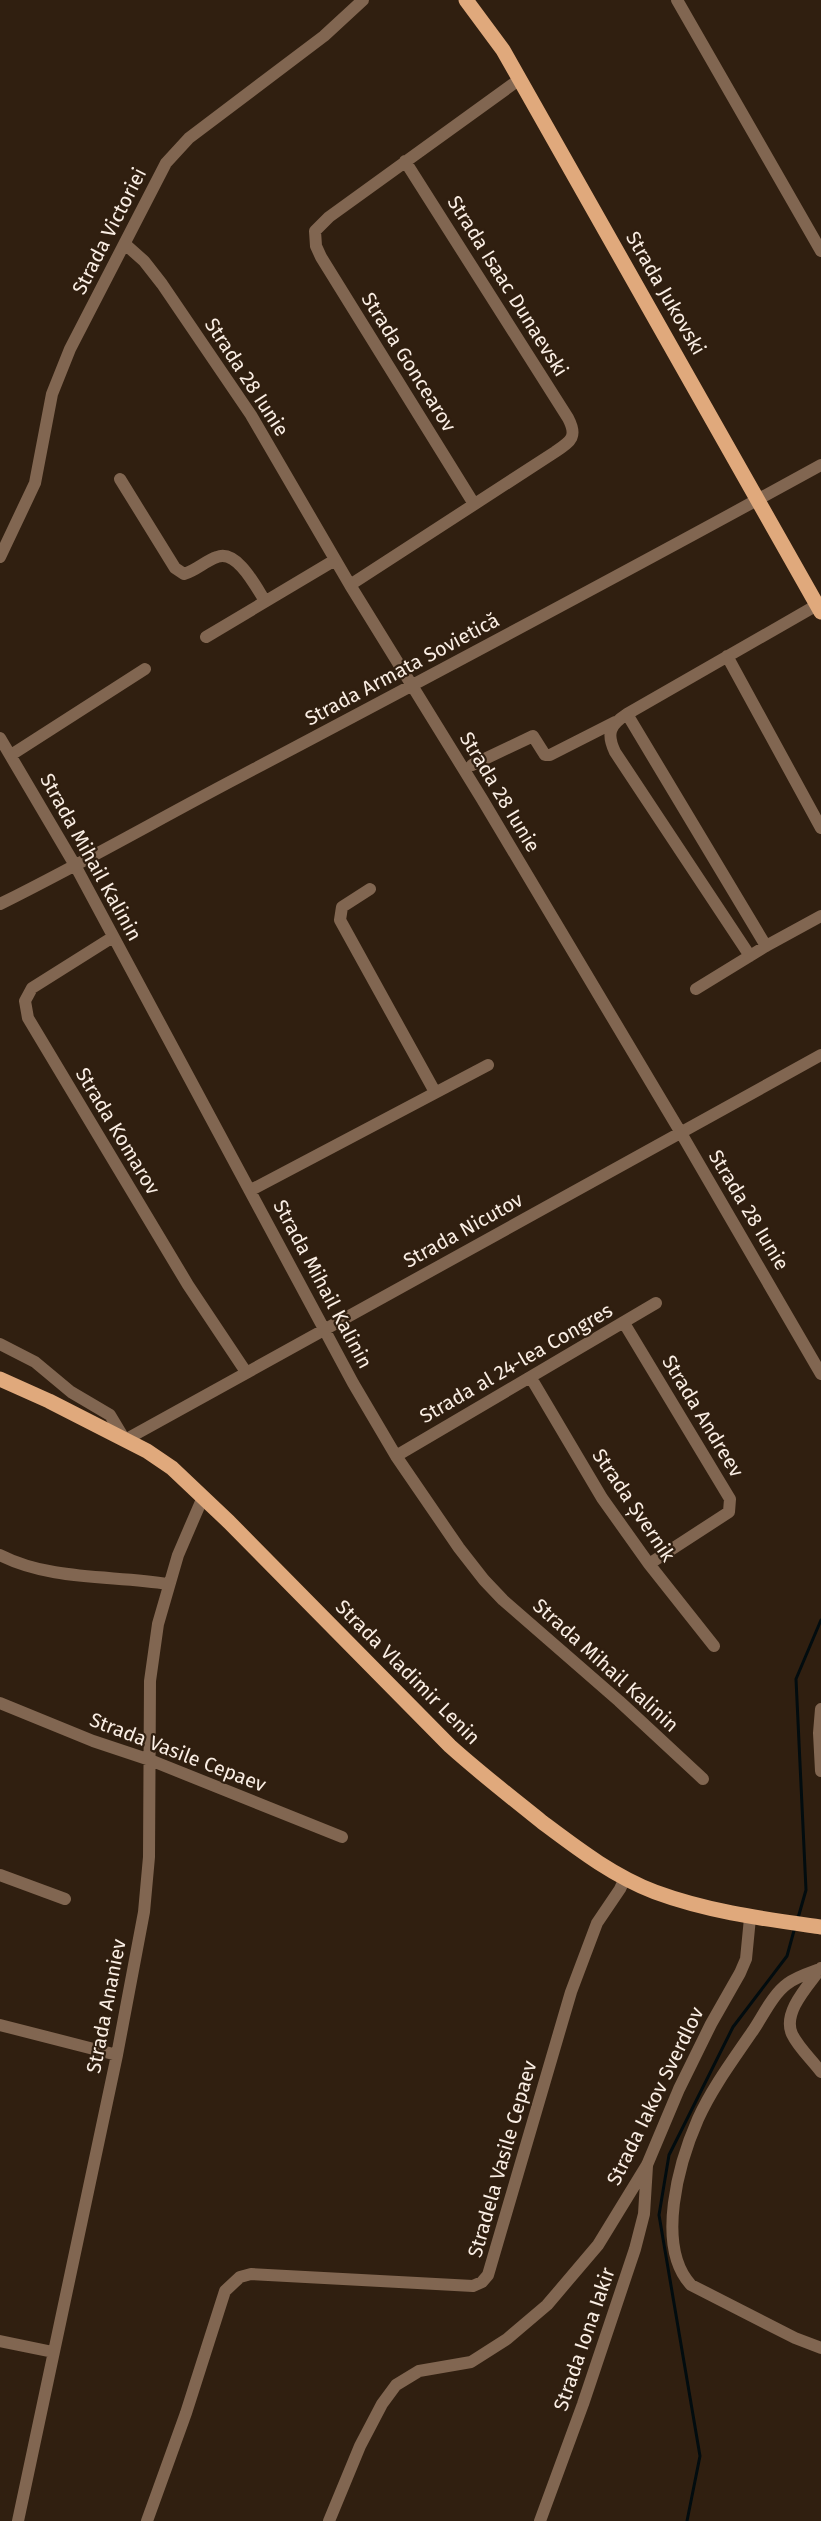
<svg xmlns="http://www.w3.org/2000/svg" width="821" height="2521" font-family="'Fira Sans',sans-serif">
  <rect width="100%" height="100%" fill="#301f10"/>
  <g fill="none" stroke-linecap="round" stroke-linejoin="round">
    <path stroke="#020c0f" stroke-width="3" d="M798,1918L806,1890L796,1679L821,1620
      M687,2521L700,2456L659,2215L669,2155L733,2027L787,1956L795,1927"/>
    <path stroke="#816651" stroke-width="12" d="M677,0L821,251
      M126,245L144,261L162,284L251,415L350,585L482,799L681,1133L821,1374
      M120,479L175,568L184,574C197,570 205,561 217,557C237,549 256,587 265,601
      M474,504L321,257L316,246L315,231L329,217L520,79
      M0,557L35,483L52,394L70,349L166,163L189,138L324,36L363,0
      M350,585L555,452C571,441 578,437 568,418L405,161
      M206,637L335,560
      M727,656L821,828
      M627,714L766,946
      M0,738L76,867L353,1383L396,1456L459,1548L484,1580L503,1600L619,1701L703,1779
      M11,755L145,669
      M472,765L533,736L545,755H550L615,722
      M370,889L342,907L340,920L435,1092
      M0,904C81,864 159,819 239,777C434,674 628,571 821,465
      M113,937L32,988L25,1001L28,1018L188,1285L246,1372
      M750,956L615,752C606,733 610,725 627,714L817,605
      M696,989L766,946L821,916
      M251,1190L488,1065
      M624,1323L730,1499L729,1512L649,1564
      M0,1344L35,1362L71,1392L110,1415L125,1440L821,1055
      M531,1378L602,1498L649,1564L714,1646
      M396,1456L656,1303
      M0,1555C51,1581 113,1575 168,1584
      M0,1703L93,1741L150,1760L342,1837
      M821,1709L819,1733L821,1771
      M0,1875L65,1899
      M821,1968C809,1985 782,2012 792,2034C798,2047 812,2060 821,2072
      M820,1969C809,1973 796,1977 787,1984C772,1995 762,2018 752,2032C733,2060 712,2088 698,2119C679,2162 655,2246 691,2285L795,2338L821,2348
      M0,2025L117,2055
      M0,2341L53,2352
      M18,2521L117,2055L144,1912L149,1857L150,1681L158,1624L178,1555L203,1497
      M147,2521L186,2413L225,2291L240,2277L251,2274L473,2286L482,2282L488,2275L571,1992L597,1923L620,1889L625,1878
      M329,2521L360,2446L382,2404L396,2385L419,2371L471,2362L507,2339L547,2305L598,2245L647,2165L679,2089L711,2024L740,1973L746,1959L750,1918
      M540,2521L583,2404L635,2249L644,2214L647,2166"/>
    <path stroke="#e0a97c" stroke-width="15" d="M466,0L503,50L821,612
      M0,1379L49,1401L147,1451L172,1468L229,1522L450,1746C480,1773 511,1797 542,1822C578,1849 613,1876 655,1892C709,1912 765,1919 821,1927"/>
  </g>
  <g text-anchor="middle" stroke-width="4.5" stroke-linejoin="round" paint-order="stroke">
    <g font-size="20" fill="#faeee4" stroke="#301f10">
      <text transform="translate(109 231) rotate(-63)" y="7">Strada Victoriei</text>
      <text transform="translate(508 286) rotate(58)" y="7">Strada Isaac Dunaevski</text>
      <text transform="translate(666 293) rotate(60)" y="7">Strada Jukovski</text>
      <text transform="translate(409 362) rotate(58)" y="7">Strada Goncearov</text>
      <text transform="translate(247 377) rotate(57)" y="7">Strada 28 Iunie</text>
      <text transform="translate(402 669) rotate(-28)" y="7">Strada Armata Sovietică</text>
      <text transform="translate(500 792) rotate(59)" y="7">Strada 28 Iunie</text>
      <text transform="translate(91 857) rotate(61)" y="7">Strada Mihail Kalinin</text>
      <text transform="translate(118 1131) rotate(59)" y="7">Strada Komarov</text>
      <text transform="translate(749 1210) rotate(59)" y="7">Strada 28 Iunie</text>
      <text transform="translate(463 1230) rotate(-29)" y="7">Strada Nicutov</text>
      <text transform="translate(323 1284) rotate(62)" y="7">Strada Mihail Kalinin</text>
      <text transform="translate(516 1363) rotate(-30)" y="7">Strada al 24-lea Congres</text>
      <text transform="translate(703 1416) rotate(59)" y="7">Strada Andreev</text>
      <text transform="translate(634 1505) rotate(56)" y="7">Strada Șvernik</text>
      <text transform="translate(606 1665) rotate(42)" y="7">Strada Mihail Kalinin</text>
      <text transform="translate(408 1672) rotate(45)" y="7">Strada Vladimir Lenin</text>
      <text transform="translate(178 1752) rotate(21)" y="7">Strada Vasile Cepaev</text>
      <text transform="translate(106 2006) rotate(-79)" y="7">Strada Ananiev</text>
      <text transform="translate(655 2096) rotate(-64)" y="7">Strada Iakov Sverdlov</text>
      <text transform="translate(502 2159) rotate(-74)" y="7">Stradela Vasile Cepaev</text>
      <text transform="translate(584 2339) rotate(-71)" y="7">Strada Iona Iakir</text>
    </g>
  </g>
</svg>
